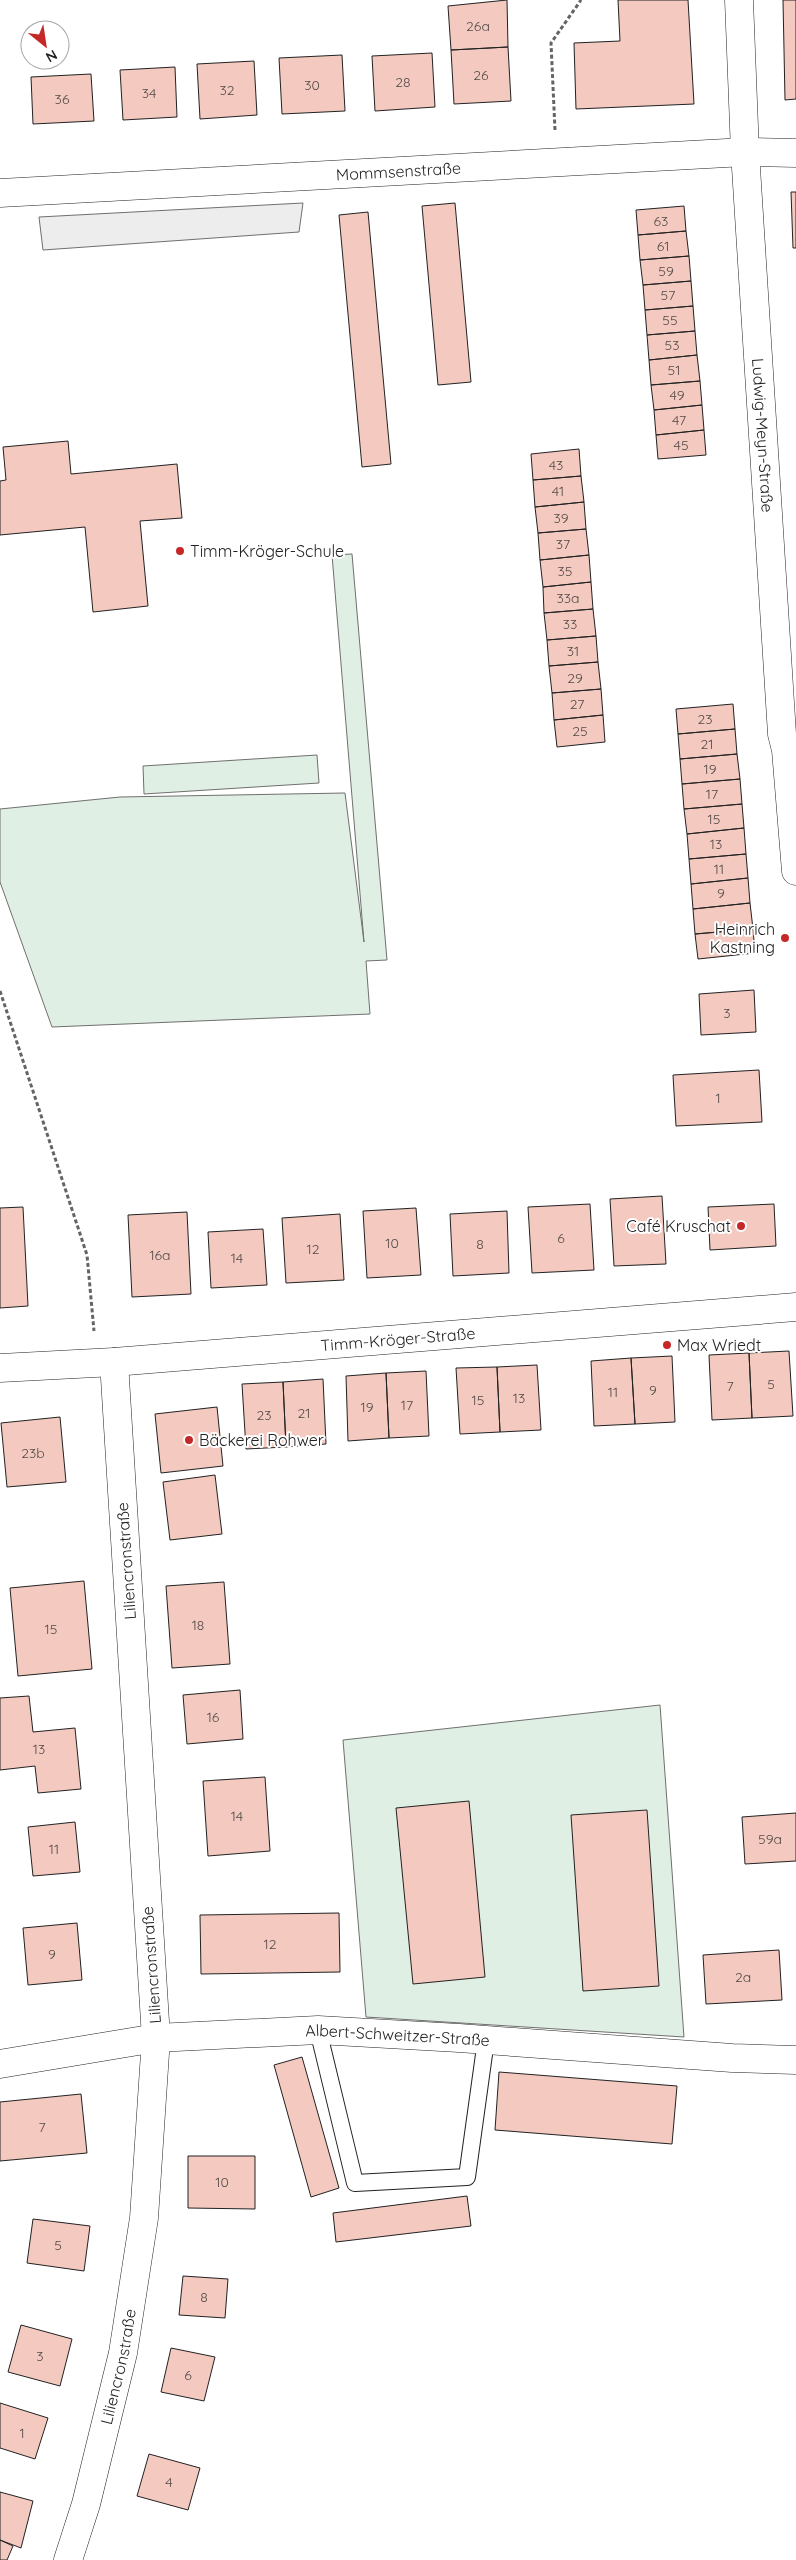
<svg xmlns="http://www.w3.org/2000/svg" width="796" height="2560" font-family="Quicksand,sans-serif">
  <rect width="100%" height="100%" fill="#fff"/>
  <path fill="#e0efe3" stroke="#6f6f6f" d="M352,554L387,960L366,961L370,1014L52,1027L0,882V809L120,797L345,793L364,942L332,555Z
    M317,755L319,783L144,794L143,766Z
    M660,1705L684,2037L366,2017L343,1740Z"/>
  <path fill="#ededed" stroke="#6f6f6f" d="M303,203L299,232L43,250L39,217Z"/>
  <path fill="#f3c9c0" stroke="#222" d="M507,0L508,47L451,50L448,6Z
    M618,0H688L694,104L576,109L574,43L620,41Z
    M783,0H796V99L785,100Z
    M508,47L511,101L454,104L451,50Z
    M432,53L435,107L375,111L372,56Z
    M342,55L345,111L282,114L279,58Z
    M254,61L257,115L200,119L197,64Z
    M175,67L177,117L123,120L120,70Z
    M91,74L94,121L33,124L31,77Z
    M791,192H796V248H793Z
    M455,203L471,382L438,385L422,206Z
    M684,206L686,231L638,235L636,210Z
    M368,212L391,464L362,467L339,215Z
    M686,231L689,256L640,260L638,235Z
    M689,256L691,281L643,285L640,260Z
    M691,281L693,306L645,310L643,285Z
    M693,306L695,331L647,335L645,310Z
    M695,331L697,355L649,360L647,335Z
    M697,355L700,381L651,385L649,360Z
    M700,381L702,405L654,410L651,385Z
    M702,405L704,430L656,435L654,410Z
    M704,430L706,455L658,459L656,435Z
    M68,441L71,474L177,464L182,518L140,521L148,606L93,612L85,527L0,535V481L6,480L3,447Z
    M579,449L581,476L533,480L531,454Z
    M581,476L584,502L535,507L533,480Z
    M584,502L586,529L538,533L535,507Z
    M586,529L589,555L540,560L538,533Z
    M589,555L591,582L543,587L540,560Z
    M591,582L593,609L544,613L543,587Z
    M593,609L596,636L547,640L544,613Z
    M596,636L598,662L549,666L547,640Z
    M598,662L601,689L552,693L549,666Z
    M601,689L603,715L554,720L552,693Z
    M733,704L735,729L678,734L676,709Z
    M603,715L605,742L557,747L554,720Z
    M735,729L737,754L680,759L678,734Z
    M737,754L740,779L682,784L680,759Z
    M740,779L742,804L684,809L682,784Z
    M742,804L744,828L687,834L684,809Z
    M744,828L746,854L689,859L687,834Z
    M746,854L748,878L691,884L689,859Z
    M748,878L750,903L693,909L691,884Z
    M750,903L753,929L695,934L693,909Z
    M753,929L755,953L698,959L695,934Z
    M754,990L756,1032L701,1035L699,994Z
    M759,1070L762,1122L676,1126L673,1075Z
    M662,1196L666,1264L614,1266L610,1199Z
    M590,1204L594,1270L532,1273L528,1207Z
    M774,1204L776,1246L710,1250L708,1207Z
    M23,1207L28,1306L0,1308V1208Z
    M416,1208L421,1275L367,1278L363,1211Z
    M507,1211L509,1273L453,1276L450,1214Z
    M187,1212L191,1294L132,1297L128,1215Z
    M340,1214L344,1280L286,1283L282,1218Z
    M263,1229L267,1285L211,1288L208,1232Z
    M789,1351L793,1416L752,1418L749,1353Z
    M749,1353L752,1418L712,1420L709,1355Z
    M672,1356L675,1422L635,1424L631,1358Z
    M631,1358L635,1424L594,1426L591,1361Z
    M537,1365L541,1430L500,1432L497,1367Z
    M497,1367L500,1432L460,1434L456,1368Z
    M426,1371L429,1436L389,1438L386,1373Z
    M386,1373L389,1438L348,1441L346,1376Z
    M323,1379L326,1444L286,1447L283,1382Z
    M283,1382L286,1447L246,1449L242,1384Z
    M217,1407L223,1466L161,1473L155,1414Z
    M60,1417L66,1482L7,1487L1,1423Z
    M215,1475L222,1534L170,1540L163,1482Z
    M84,1581L92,1669L18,1676L10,1588Z
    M224,1582L230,1664L172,1668L166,1586Z
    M240,1690L243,1739L187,1744L183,1695Z
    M29,1696L33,1732L75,1728L81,1789L38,1793L35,1766L0,1770V1698Z
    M265,1777L270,1851L208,1856L203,1781Z
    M469,1801L485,1977L413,1984L396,1808Z
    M647,1810L659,1986L583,1991L571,1815Z
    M796,1813V1861L745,1864L742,1817Z
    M75,1822L80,1872L33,1876L28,1827Z
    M339,1913L340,1972L201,1974L200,1915Z
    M77,1923L82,1980L28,1985L23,1928Z
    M779,1950L782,2000L706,2004L703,1955Z
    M302,2057L339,2188L311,2197L274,2065Z
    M499,2072L677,2086L672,2144L495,2130Z
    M81,2094L87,2153L0,2161V2102Z
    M188,2156H255V2209L188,2208Z
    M467,2196L471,2226L336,2242L333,2213Z
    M33,2219L90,2226L84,2271L27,2263Z
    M183,2276L228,2279L225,2318L179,2315Z
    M21,2325L72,2339L60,2386L8,2372Z
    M171,2348L215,2357L204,2401L161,2392Z
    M0,2403L48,2418L35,2459L0,2448Z
    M149,2454L200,2468L188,2510L137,2496Z
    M0,2492L33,2501L21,2548L0,2540Z
    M0,2540L13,2546L7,2560H0Z"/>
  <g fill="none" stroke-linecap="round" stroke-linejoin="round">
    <g stroke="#222" stroke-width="18">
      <path id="service" d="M318,2030L355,2183L467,2177L486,2040"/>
    </g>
    <g stroke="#222" stroke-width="29">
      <g id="minor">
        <path id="s1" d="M739,0L745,152L782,734L786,750L796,871"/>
        <path id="s2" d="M0,193L745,152L796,153"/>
        <path id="s3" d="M0,1368L114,1362L796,1307"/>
        <path id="s4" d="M0,2064L156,2038L318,2030L459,2038L732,2058L796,2060"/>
        <path id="s5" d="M68,2560L86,2504L123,2353L144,2218L156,2038L114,1362"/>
      </g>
    </g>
    <path stroke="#646464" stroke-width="3" stroke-dasharray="4 2.5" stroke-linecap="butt" d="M555,130L551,43L581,0
      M0,991L87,1255L94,1331"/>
    <use href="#service" stroke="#fff" stroke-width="16"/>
    <use href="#minor" stroke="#fff" stroke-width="28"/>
  </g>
  <g fill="#c62828" stroke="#fff" stroke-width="2">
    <circle cx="180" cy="551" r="5"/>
    <circle cx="785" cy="938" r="5"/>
    <circle cx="741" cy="1226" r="5"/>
    <circle cx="667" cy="1345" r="5"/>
    <circle cx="189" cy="1440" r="5"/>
  </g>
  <g text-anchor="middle" stroke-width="4" stroke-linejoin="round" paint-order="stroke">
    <g font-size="14" fill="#564c4a">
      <text x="478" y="31">26a</text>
      <text x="481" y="80">26</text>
      <text x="403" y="87">28</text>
      <text x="312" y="90">30</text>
      <text x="227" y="95">32</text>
      <text x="149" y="98">34</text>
      <text x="62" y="104">36</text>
      <text x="661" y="226">63</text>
      <text x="663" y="251">61</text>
      <text x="666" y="276">59</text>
      <text x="668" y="300">57</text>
      <text x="670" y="325">55</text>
      <text x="672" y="350">53</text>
      <text x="674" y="375">51</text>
      <text x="677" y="400">49</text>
      <text x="679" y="425">47</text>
      <text x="681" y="450">45</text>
      <text x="556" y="470">43</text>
      <text x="558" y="496">41</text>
      <text x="561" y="523">39</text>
      <text x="563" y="549">37</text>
      <text x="565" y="576">35</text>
      <text x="568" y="603">33a</text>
      <text x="570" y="629">33</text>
      <text x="573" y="656">31</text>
      <text x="575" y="683">29</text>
      <text x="577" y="709">27</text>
      <text x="705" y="724">23</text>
      <text x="580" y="736">25</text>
      <text x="707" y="749">21</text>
      <text x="710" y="774">19</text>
      <text x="712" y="799">17</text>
      <text x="714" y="824">15</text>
      <text x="716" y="849">13</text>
      <text x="719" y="874">11</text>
      <text x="721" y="898">9</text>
      <text x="727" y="1018">3</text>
      <text x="718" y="1103">1</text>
      <text x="561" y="1243">6</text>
      <text x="392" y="1248">10</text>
      <text x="480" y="1249">8</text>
      <text x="313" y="1254">12</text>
      <text x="160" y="1260">16a</text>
      <text x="237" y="1263">14</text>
      <text x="771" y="1389">5</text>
      <text x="730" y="1391">7</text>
      <text x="653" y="1395">9</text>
      <text x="613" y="1397">11</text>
      <text x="519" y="1403">13</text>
      <text x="478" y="1405">15</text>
      <text x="407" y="1410">17</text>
      <text x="367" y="1412">19</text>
      <text x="304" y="1418">21</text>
      <text x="264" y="1420">23</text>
      <text x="33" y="1458">23b</text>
      <text x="198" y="1630">18</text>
      <text x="51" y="1634">15</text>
      <text x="213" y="1722">16</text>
      <text x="39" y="1754">13</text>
      <text x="237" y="1821">14</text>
      <text x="770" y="1844">59a</text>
      <text x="54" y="1854">11</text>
      <text x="270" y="1949">12</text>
      <text x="52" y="1959">9</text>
      <text x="743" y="1982">2a</text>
      <text x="42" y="2132">7</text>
      <text x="222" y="2187">10</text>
      <text x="58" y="2250">5</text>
      <text x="204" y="2302">8</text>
      <text x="40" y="2361">3</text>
      <text x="188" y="2380">6</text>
      <text x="22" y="2438">1</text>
      <text x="169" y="2487">4</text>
    </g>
    <g font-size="16" fill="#222" stroke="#fff">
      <text dy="6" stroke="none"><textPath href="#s2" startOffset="399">Mommsenstraße</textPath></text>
      <text dy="6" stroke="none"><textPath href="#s1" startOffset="436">Ludwig-Meyn-Straße</textPath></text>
      <text dy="6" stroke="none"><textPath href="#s3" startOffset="399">Timm-Kröger-Straße</textPath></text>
      <text transform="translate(126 1561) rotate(-94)" y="6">Liliencronstraße</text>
      <text transform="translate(151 1965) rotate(-94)" y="6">Liliencronstraße</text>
      <text dy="6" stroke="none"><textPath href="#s4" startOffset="400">Albert-Schweitzer-Straße</textPath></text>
      <text dy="6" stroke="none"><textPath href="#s5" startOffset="200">Liliencronstraße</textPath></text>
    </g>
    <g font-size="16" fill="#222" stroke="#fff" text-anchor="start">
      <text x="190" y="557">Timm-Kröger-Schule</text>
      <text x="775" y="935" text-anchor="end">Heinrich<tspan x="775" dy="18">Kastning</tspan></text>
      <text x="731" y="1232" text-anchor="end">Café Kruschat</text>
      <text x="677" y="1351">Max Wriedt</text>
      <text x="199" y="1446">Bäckerei Rohwer</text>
    </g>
  </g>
  <g transform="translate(45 45) rotate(150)"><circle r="24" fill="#ffffff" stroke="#a7a7a7"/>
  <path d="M0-4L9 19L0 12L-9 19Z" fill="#c62828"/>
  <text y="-8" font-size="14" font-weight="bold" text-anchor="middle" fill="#222222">N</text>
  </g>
</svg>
